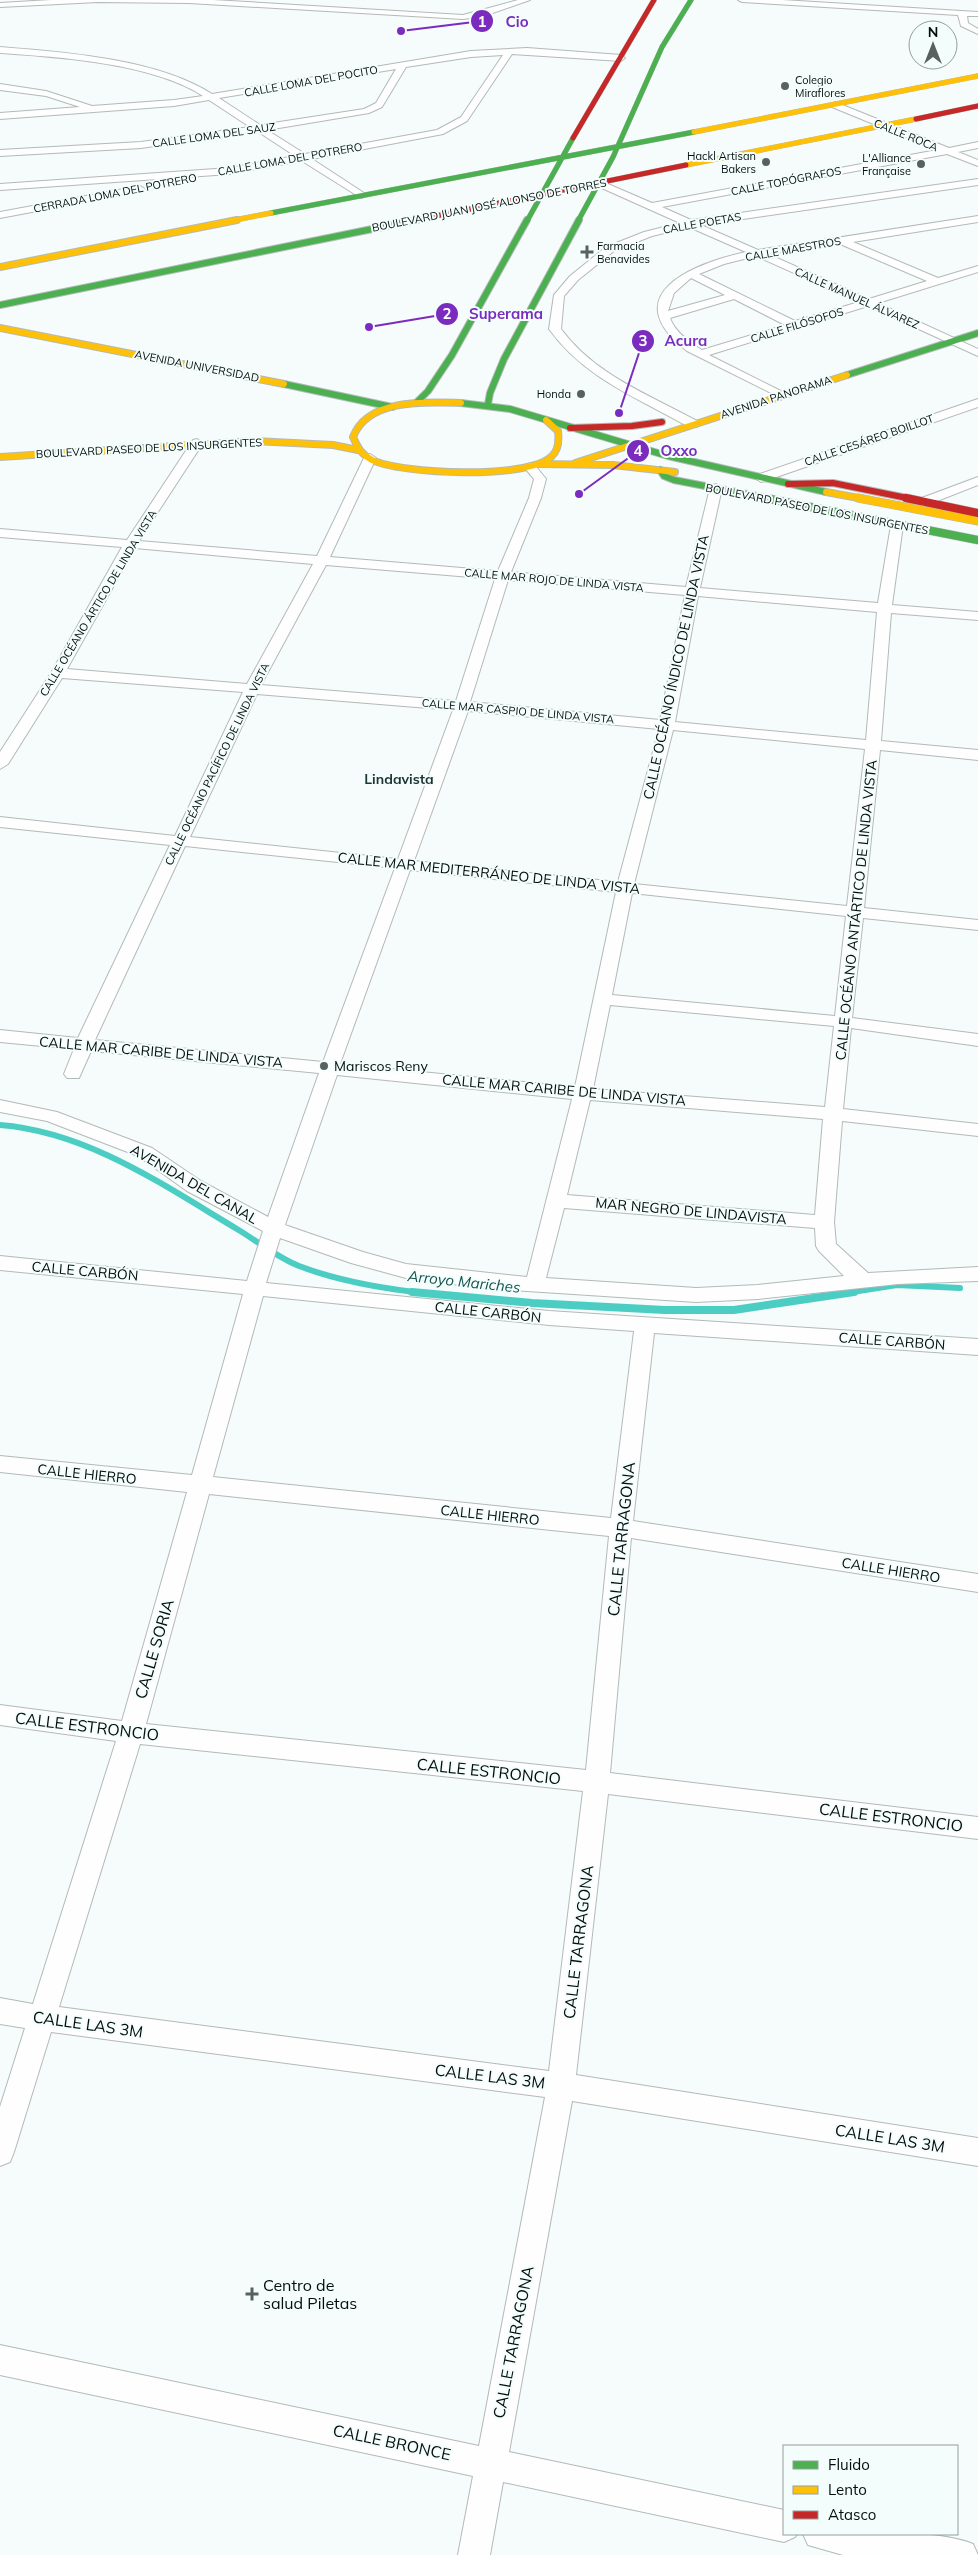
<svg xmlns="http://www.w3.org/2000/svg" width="978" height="2555" font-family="Mulish,sans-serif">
  <rect width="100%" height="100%" fill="#f6fbfb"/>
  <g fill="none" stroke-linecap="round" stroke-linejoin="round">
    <path stroke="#4ccdc4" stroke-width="6" d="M0,1125C88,1132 163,1185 237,1229C257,1241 278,1258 299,1266C336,1280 385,1289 425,1293
      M846,1293L897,1285L960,1288"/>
    <path stroke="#4ccdc4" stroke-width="8" d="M412,1292L532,1303L665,1310H734L854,1292"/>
    <g stroke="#b2bab8" stroke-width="2">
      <path id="street" d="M51,0H213L463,15L518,0H530L484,16L463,19L189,3L98,2L0,7V3Z
        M738,0H782L978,12V16H967L968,23L978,29V34L961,26L958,15L742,2Z
        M0,47C64,52 158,59 212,94L471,51L527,48L621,55L625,58L621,61L512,54L467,121L443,134L312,159L364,193V197L361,198L302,161L230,174L0,190V184L230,168L295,156L257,131L141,148L0,156V150L141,142L250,127L209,100L174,106L0,119V113L80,107L46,96L0,90V84L46,91L92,106L174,100L203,96C152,63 59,57 0,53ZM503,55L461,117L437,130L305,154L267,130L369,113L382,107L406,67L471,57ZM396,69L376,103L364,109L260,125L219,98Z
        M835,102L949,148L978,142V148L958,152L978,160V166L947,154L662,207L691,220L978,179V185L701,225L758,250L978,216V222L853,242L938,278L978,266V272L878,303L978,349V356L868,306L709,355L789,395L787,397H779L687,351C615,295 692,264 746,252L689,227L652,236L614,251L578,280L564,296L561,329C595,375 648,394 697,421V427H689C638,398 584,378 549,329L554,295L570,276L606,247L644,232L680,223L595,185V181H601L652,203L937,150L832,107L831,105ZM840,244L927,281L869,299L768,254ZM756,256L859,302L795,321L699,274L724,264ZM691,278L725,295L668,311L674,293ZM734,299L785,325L702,350C689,342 675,332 670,318Z
        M140,186L145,189L143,191L0,218V212Z
        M978,399V407L765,481L761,482L755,478L757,475Z
        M197,439L203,443L139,541L317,556L364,458L370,454L376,458L330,557L498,571L529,498L534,479L524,467L530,463L534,464L546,479L541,498L511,572L686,587L710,488L716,484L722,488L700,588L878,603L891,525L897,521L903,525L892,605L978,612V620L891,613L881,741L978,750V760L880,750L864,908L978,920V930L863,918L852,1018L978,1034V1046L851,1028L843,1109L978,1124V1136L842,1121L834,1222L836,1244L868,1273L978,1267V1281L898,1284L758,1299L696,1302L483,1288L406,1278L351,1263L280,1238L266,1283L549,1311L978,1339V1355L654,1333L633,1521L978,1574V1592L631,1538L610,1773L978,1817V1839L608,1794L576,2075L978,2138V2166L572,2101L509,2452L784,2510V2534H797L795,2537L784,2542L503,2482L490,2555H458L473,2476L0,2375V2345L479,2446L545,2097L51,2032L14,2152L10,2162L0,2166V2107L25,2028L0,2024V1998L33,2004L116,1741L0,1725V1705L122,1721L187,1492L0,1472V1456L192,1475L243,1294L0,1270V1256L247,1281L263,1231L187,1191L138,1156L47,1121L0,1112V1100L57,1112L152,1148L201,1181L268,1217L319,1073L91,1051L79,1078H67L64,1074L74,1049L0,1042V1030L78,1038L170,845L0,827V817L175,836L243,692L62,678L8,764L0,769V752L51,673L122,547L0,537V529L127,540L193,440ZM135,548L313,564L247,684L67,669ZM326,565L495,579L456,701L261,685ZM508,580L685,595L660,720L470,702ZM698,596L877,612L866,740L675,722ZM257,694L453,710L398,859L190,837ZM468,711L659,729L618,882L414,861ZM673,730L865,749L847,906L634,884ZM185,846L395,868L323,1062L95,1040ZM410,870L616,892L575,1087L340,1064ZM632,893L846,916L835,1016L612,995ZM610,1005L834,1026L825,1107L593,1089ZM337,1075L572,1099L527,1277L406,1264L363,1252L285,1225ZM590,1100L823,1119L815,1215L567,1195ZM564,1208L815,1228L816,1246L819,1251L844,1276L758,1285L696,1288L546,1278ZM263,1296L549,1325L634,1331L611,1518L213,1477ZM209,1494L609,1536L586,1770L146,1724ZM140,1744L583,1791L549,2071L59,2007Z
        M978,477V485L927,505L923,506L917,502L919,499Z
        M803,2534C842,2531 939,2529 973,2544L978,2555H843L808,2545Z"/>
    </g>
    <g stroke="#b2bab8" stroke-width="5.5">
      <path id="fast-far2" d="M271,213L694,132
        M527,221L573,138
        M578,221L613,157L662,47L691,0"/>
    </g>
    <g stroke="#b2bab8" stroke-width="8">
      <path id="fast-far1" d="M0,305L387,226
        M847,375L978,333
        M284,384L392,407
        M416,403L428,391L452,355L527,220
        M461,403L510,409L668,456L826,492
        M488,404L490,393L504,359L579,220
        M660,470L664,476L674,480L772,499"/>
    </g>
    <g stroke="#b2bab8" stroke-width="9">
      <path id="fast" d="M765,498L978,540"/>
    </g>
    <g stroke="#b2bab8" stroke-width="5.5">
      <path id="slow-far2" d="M694,132L978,76
        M686,165L916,119
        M230,221L271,213"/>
    </g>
    <g stroke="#b2bab8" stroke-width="8">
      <path id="slow-far1" d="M0,267L237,220
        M0,328L284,384
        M461,403C426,402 368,398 353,437C358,448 361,454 372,460C401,474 529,480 552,456C559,450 559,440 558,431L546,420
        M0,457L254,441L333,445L358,450
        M575,463L847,375
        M539,464L613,465L675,472
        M826,492L864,499"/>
    </g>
    <g stroke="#b2bab8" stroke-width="9">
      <path id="slow" d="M858,498L978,521"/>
    </g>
    <g stroke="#b2bab8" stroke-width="5.5">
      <path id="jam-far2" d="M916,119L978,106
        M573,138L654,0
        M411,221L686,165"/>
    </g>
    <g stroke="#b2bab8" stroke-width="8">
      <path id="jam-far1" d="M387,226L417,220
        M570,428L632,426L662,422
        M788,484L833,483L912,499"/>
    </g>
    <g stroke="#b2bab8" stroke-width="9">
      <path id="jam" d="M906,498L978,513"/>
    </g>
    <use href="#street" fill="#fefefe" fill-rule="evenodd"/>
    <use href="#fast-far2" stroke="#4caf50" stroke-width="5"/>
    <use href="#fast-far1" stroke="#4caf50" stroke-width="6"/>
    <use href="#fast" stroke="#4caf50" stroke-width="8"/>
    <use href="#slow-far2" stroke="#ffc107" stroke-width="5"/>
    <use href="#slow-far1" stroke="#ffc107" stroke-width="6"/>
    <use href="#slow" stroke="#ffc107" stroke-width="8"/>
    <use href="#jam-far2" stroke="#c62828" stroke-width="5"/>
    <use href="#jam-far1" stroke="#c62828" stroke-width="6"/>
    <use href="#jam" stroke="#c62828" stroke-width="8"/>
  </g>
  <g fill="#596160" stroke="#f3fefc" stroke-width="2">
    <circle cx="785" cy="86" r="5"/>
    <circle cx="766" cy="162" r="5"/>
    <circle cx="921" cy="164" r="5"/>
    <path d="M584.5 244.5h5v5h5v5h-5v5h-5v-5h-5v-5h5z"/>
    <circle cx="581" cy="394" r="5"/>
    <circle cx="324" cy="1066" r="5"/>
    <path d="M249.5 2286.5h5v5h5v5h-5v5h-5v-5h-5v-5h5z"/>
  </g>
  <g text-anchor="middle" stroke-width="4" stroke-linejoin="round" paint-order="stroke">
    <g font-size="11" fill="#050e0d" stroke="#f3fefc" text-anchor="end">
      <text x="795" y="84" text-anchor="start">Colegio<tspan x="795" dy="13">Miraflores</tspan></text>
      <text x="756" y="160">Hackl Artisan<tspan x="756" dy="13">Bakers</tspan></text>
      <text x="911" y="162">L'Alliance<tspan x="911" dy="13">Française</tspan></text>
      <text x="597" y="250" text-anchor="start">Farmacia<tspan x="597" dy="13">Benavides</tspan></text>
      <text x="571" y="398">Honda</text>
    </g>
    <g font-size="11" fill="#050e0d" stroke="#f3fefc">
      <text transform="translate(311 81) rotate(-10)" y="4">CALLE LOMA DEL POCITO</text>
      <text transform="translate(214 135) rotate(-8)" y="4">CALLE LOMA DEL SAUZ</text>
      <text transform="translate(906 135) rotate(22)" y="4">CALLE ROCA</text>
      <text transform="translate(290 159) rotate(-10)" y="4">CALLE LOMA DEL POTRERO</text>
      <text transform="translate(786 181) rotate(-11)" y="4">CALLE TOPÓGRAFOS</text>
      <text transform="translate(115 193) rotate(-11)" y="4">CERRADA LOMA DEL POTRERO</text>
      <text transform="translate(489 205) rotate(-11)" y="4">BOULEVARD JUAN JOSÉ ALONSO DE TORRES</text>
      <text transform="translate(702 223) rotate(-10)" y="4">CALLE POETAS</text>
      <text transform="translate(793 249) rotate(-10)" y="4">CALLE MAESTROS</text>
      <text transform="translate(857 298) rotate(24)" y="4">CALLE MANUEL ÁLVAREZ</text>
      <text transform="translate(797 325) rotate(-17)" y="4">CALLE FILÓSOFOS</text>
      <text transform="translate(197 366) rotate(11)" y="4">AVENIDA UNIVERSIDAD</text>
      <text transform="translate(776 397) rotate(-18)" y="4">AVENIDA PANORAMA</text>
      <text transform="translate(869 440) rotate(-19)" y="4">CALLE CESÁREO BOILLOT</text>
      <text transform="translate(149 448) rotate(-3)" y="4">BOULEVARD PASEO DE LOS INSURGENTES</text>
      <text transform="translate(817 509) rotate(11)" y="4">BOULEVARD PASEO DE LOS INSURGENTES</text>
      <text transform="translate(554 580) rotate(5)" y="4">CALLE MAR ROJO DE LINDA VISTA</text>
      <text transform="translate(98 603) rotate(-59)" y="4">CALLE OCÉANO ÁRTICO DE LINDA VISTA</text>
      <text transform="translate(518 711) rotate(5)" y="4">CALLE MAR CASPIO DE LINDA VISTA</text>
      <text transform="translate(217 764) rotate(-64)" y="4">CALLE OCÉANO PACÍFICO DE LINDA VISTA</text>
    </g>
    <g font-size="14" fill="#050e0d" stroke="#f3fefc">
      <text transform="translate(676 667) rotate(-78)" y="5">CALLE OCÉANO ÍNDICO DE LINDA VISTA</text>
      <text transform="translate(489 873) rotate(6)" y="5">CALLE MAR MEDITERRÁNEO DE LINDA VISTA</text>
      <text transform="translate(856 910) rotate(-84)" y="5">CALLE OCÉANO ANTÁRTICO DE LINDA VISTA</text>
      <text transform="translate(161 1052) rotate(5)" y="5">CALLE MAR CARIBE DE LINDA VISTA</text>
      <text transform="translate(564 1090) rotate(5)" y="5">CALLE MAR CARIBE DE LINDA VISTA</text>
      <text transform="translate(194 1184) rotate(30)" y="5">AVENIDA DEL CANAL</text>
      <text transform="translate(691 1211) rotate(5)" y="5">MAR NEGRO DE LINDAVISTA</text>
      <text transform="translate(85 1271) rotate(5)" y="5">CALLE CARBÓN</text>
      <text transform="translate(488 1312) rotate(6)" y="5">CALLE CARBÓN</text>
      <text transform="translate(892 1341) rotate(4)" y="5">CALLE CARBÓN</text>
      <text transform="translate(87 1474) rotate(6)" y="5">CALLE HIERRO</text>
      <text transform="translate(490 1515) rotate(6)" y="5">CALLE HIERRO</text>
      <text transform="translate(891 1570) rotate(9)" y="5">CALLE HIERRO</text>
    </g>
    <g font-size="14" font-weight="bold" fill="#1f3533" stroke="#f3fefc">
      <text x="399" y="784">Lindavista</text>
    </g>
    <g font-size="14" fill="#050e0d" stroke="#f3fefc" text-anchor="start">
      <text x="334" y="1071">Mariscos Reny</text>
    </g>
    <g font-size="15" font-style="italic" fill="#15524d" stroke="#f3fefc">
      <text transform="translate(464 1282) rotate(6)" y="5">Arroyo Mariches</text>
    </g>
    <g font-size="16" fill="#050e0d" stroke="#f3fefc">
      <text transform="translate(621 1539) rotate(-84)" y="6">CALLE TARRAGONA</text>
      <text transform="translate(154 1649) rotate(-74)" y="6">CALLE SORIA</text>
      <text transform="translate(87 1726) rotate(7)" y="6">CALLE ESTRONCIO</text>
      <text transform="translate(489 1771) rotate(6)" y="6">CALLE ESTRONCIO</text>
      <text transform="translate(891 1817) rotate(7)" y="6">CALLE ESTRONCIO</text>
      <text transform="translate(578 1942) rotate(-83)" y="6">CALLE TARRAGONA</text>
      <text transform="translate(88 2024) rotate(8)" y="6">CALLE LAS 3M</text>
      <text transform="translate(490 2076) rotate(7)" y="6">CALLE LAS 3M</text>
      <text transform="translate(890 2138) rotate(9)" y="6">CALLE LAS 3M</text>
      <text transform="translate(513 2342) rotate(-79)" y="6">CALLE TARRAGONA</text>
      <text transform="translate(392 2442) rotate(12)" y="6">CALLE BRONCE</text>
    </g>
    <g font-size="16" fill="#050e0d" stroke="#f3fefc" text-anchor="start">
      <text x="263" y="2291">Centro de<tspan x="263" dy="18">salud Piletas</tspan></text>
    </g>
  </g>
  <path fill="none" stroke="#7b2cbf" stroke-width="2" d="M401 31L482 21M369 327L447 314M619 413L643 341M579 494L638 451"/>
  <g fill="#7b2cbf" stroke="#f3fefc" stroke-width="2">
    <circle cx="401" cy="31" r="5"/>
    <circle cx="369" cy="327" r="5"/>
    <circle cx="619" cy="413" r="5"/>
    <circle cx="579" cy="494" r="5"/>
    <circle cx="482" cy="21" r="12"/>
    <circle cx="447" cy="314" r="12"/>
    <circle cx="643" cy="341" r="12"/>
    <circle cx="638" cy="451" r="12"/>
  </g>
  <g font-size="15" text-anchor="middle" font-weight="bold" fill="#fff">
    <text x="482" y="27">1</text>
    <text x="447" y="319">2</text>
    <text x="643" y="346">3</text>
    <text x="638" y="456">4</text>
  </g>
  <g font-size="15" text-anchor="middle" font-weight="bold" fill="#7b2cbf" stroke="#f3fefc" stroke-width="4" stroke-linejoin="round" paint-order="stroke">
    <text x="517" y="27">Cio</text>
    <text x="506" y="319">Superama</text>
    <text x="686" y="346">Acura</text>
    <text x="679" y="456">Oxxo</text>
  </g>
  <rect x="783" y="2445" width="175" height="90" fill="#f3fefc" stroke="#949e9c"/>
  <rect x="793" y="2461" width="25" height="8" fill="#4caf50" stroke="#949e9c"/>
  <text x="828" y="2470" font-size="15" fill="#050e0d">Fluido</text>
  <rect x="793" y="2486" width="25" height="8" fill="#ffc107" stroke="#949e9c"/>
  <text x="828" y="2495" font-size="15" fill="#050e0d">Lento</text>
  <rect x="793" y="2511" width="25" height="8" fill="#c62828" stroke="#949e9c"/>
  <text x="828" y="2520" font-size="15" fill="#050e0d">Atasco</text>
  <g transform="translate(933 45)"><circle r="24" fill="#f3fefc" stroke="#949e9c"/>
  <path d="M0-4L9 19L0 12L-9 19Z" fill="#596160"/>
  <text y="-8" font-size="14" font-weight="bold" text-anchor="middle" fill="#050e0d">N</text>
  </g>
</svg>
